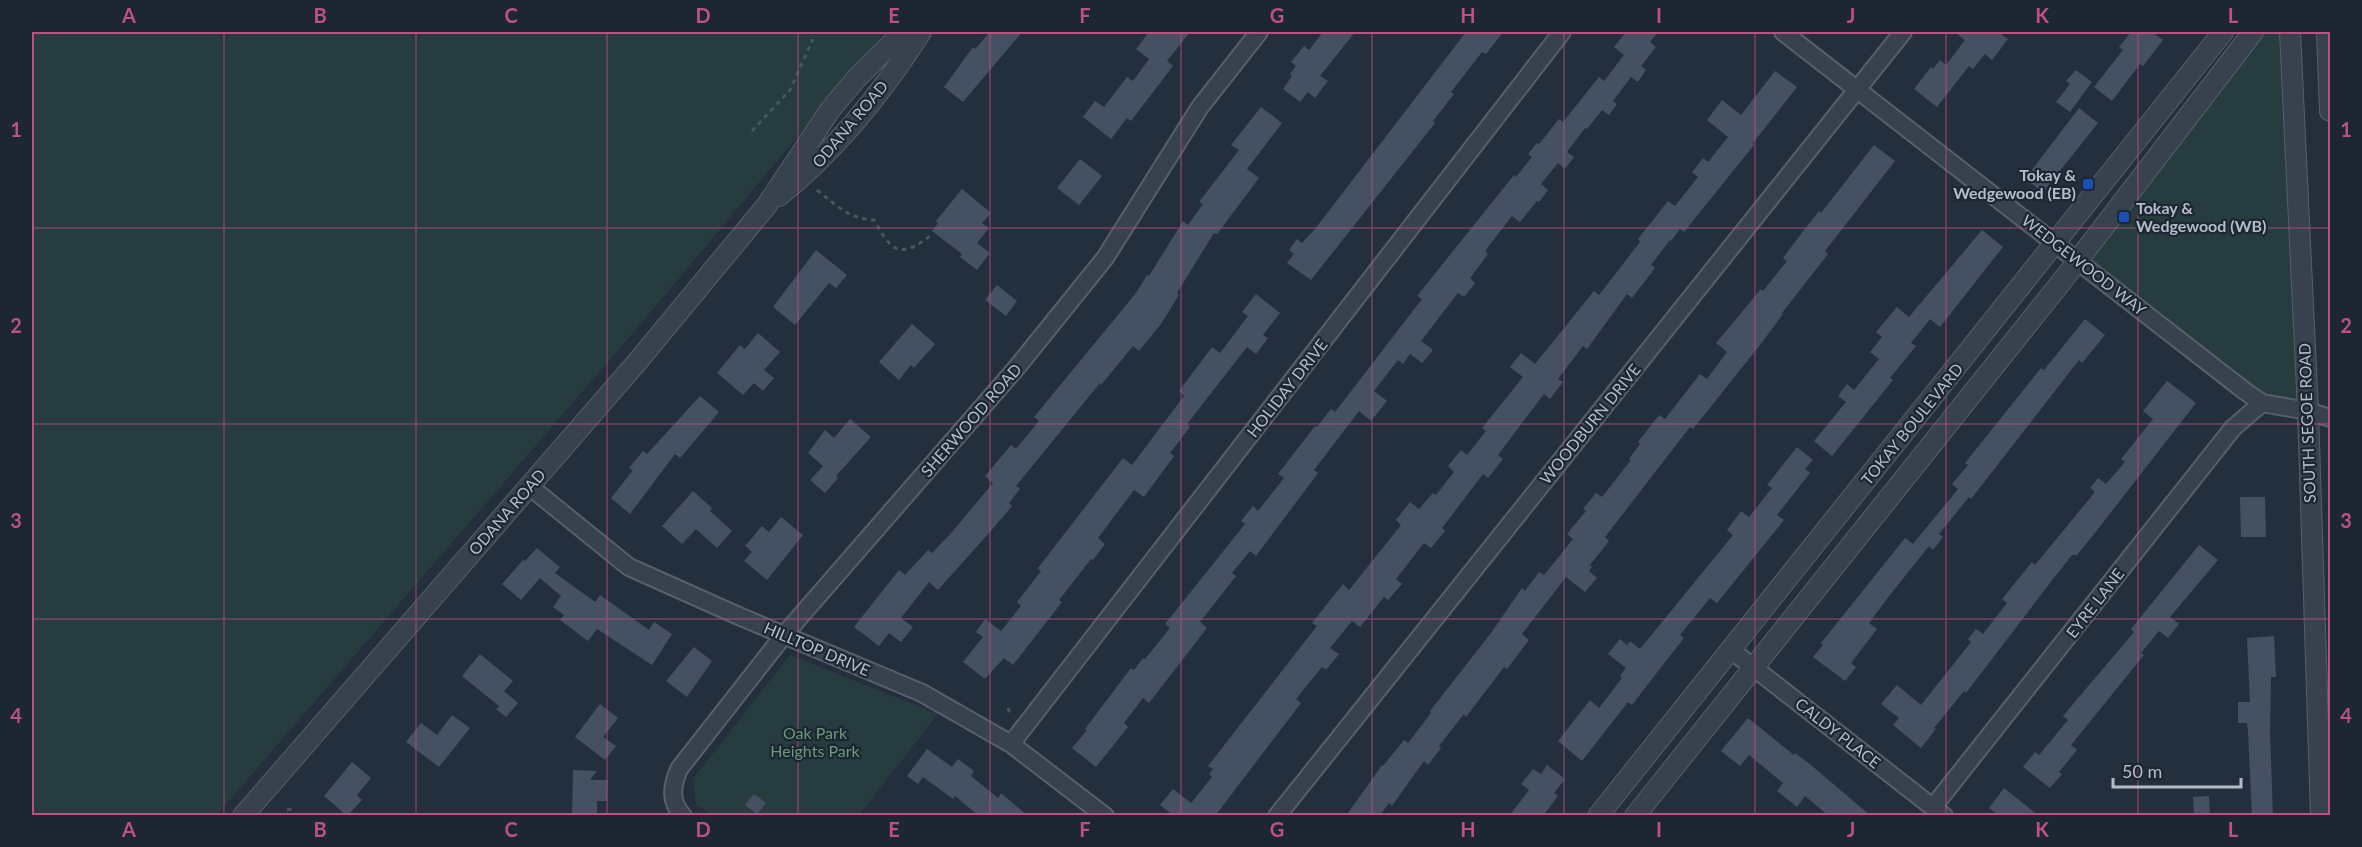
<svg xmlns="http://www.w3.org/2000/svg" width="2362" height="847" font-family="Lato,sans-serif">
  <rect width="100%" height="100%" fill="#242f3e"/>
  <path fill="#263c3f" d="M32,32H885L639,326L216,816L32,815Z
    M2253,32H2290L2308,411L2262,403L2078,259Z
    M790,655L938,714L859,815H711L696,804L693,779Z"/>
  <path fill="#455162" d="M990,32H1022L963,102L944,87L973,47L975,49Z
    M1149,32H1190L1167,61L1173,66L1131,121L1127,118L1111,139L1083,117L1095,101L1104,107L1127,77L1133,81L1149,59L1136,49Z
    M1323,32H1355L1320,76L1328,81L1315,98L1308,92L1300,102L1283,89L1292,76L1290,74L1296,66L1291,62L1304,46L1309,50Z
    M1466,32H1503L1486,54L1482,52L1451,92L1454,94L1433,121L1435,123L1311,280L1287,263L1294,254L1289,250L1297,239L1302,243L1315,229Z
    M1626,32H1658L1650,42L1656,47L1641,66L1646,70L1638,82L1631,77L1613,101L1617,104L1609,115L1602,110L1587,129L1585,128L1567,152L1574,157L1565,169L1558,163L1541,184L1548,190L1539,202L1537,201L1520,222L1512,216L1485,251L1488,254L1470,278L1475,283L1464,297L1458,293L1421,341L1433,350L1422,363L1410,354L1403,364L1398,360L1374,391L1387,401L1371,421L1359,411L1314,470L1318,473L1256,556L1250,551L1232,573L1236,576L1200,622L1207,628L1149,703L1143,698L1124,723L1128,727L1096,767L1072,748L1087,730L1085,729L1131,668L1134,670L1143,658L1145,659L1170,628L1165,624L1245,524L1241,521L1253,506L1258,511L1284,478L1278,474L1315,426L1317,427L1331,409L1335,412L1422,299L1417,296L1514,175L1516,177L1532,157L1528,154L1537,143L1539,144L1559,119L1563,122L1599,77L1604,81L1624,55L1614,47Z
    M1954,32H1998L2008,39L1992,60L1985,54L1973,69L1969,66L1937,107L1914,89L1931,67L1933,69L1940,60L1946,65L1965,40Z
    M2131,32H2152L2163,40L2143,66L2140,64L2112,101L2094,87L2123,50L2119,47Z
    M2076,70L2092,82L2070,112L2056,102L2070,84L2066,81Z
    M1775,71L1797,87L1753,143L1754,145L1684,232L1680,229L1671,241L1670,240L1651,265L1655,268L1632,298L1627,294L1587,349L1583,346L1558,379L1563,382L1550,399L1544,394L1498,455L1503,459L1488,478L1483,474L1442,528L1445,531L1431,548L1424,543L1396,579L1402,584L1388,600L1384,597L1360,627L1352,621L1330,648L1339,654L1326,670L1322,667L1296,699L1301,703L1215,816H1174L1160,805L1173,789L1191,803L1212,777L1209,774L1213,769L1208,766L1317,626L1312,623L1343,584L1349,590L1401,525L1396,520L1410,502L1419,509L1433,493L1436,495L1454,472L1448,466L1461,450L1467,455L1486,431L1482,428L1523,377L1510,367L1521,353L1535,364L1594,291L1599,295L1640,242L1638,239L1668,201L1675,206L1698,177L1692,172L1703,158L1708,162L1728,137L1707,120L1722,100L1741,115Z
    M1261,107L1282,123L1247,169L1259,178L1217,234L1214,233L1177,293L1179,295L1161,324L1139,351L1133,346L1101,385L1100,383L1016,486L1020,489L1009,503L1012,506L989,533L938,590L929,582L901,618L913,627L901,642L889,633L879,646L854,627L899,570L905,575L928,550L932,553L952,532L993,483L985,476L1011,445L1016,449L1039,421L1034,417L1136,293L1147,275L1149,276L1183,221L1188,225L1203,204L1199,202L1239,150L1231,145Z
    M2079,108L2098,123L2043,192L2025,179Z
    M1874,145L1895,161L1825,251L1828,254L1782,313L1783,314L1760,345L1693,429L1690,427L1605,537L1609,541L1590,565L1592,567L1589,571L1597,578L1585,592L1566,577L1522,634L1529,640L1507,669L1504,667L1466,717L1464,714L1439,746L1441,748L1428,765L1424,761L1392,806L1389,803L1379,816H1346L1382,765L1383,766L1404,740L1408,743L1431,713L1430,711L1491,633L1522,588L1525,591L1539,572L1544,575L1573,539L1567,534L1586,511L1583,509L1596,493L1602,497L1631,460L1629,459L1640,444L1638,442L1659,415L1665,419L1700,374L1707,379L1727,352L1716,343L1761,289L1763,291L1787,261L1783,258L1807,226L1819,211L1821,213Z
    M1080,159L1102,176L1079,205L1057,188Z
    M962,189L991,213L982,223L989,228L977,243L990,253L977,270L960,257L962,254L932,231L938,223L936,221Z
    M1982,230L2003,247L1940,327L1930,319L1911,343L1916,346L1890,378L1893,380L1832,456L1814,441L1846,402L1838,396L1847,384L1854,390L1879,359L1870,352L1882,337L1876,332L1897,307L1909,317Z
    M816,250L847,275L836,288L829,283L795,325L773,307Z
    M997,285L1017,301L1006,316L985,300Z
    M1256,294L1280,313L1263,335L1268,338L1256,354L1247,347L1187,424L1190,427L1170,453L1174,456L1144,497L1134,490L1098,538L1105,544L1093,560L1091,559L1059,600L1062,602L1013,665L1004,658L985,679L963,662L983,637L976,632L985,619L1001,631L1021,606L1017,602L1041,571L1038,568L1123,458L1132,465L1184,396L1179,391L1212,347L1220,353L1248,316L1242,312Z
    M2085,319L2105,335L2082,363L2079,360L1971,499L1969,497L1939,534L1943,537L1933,550L1929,546L1886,600L1869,623L1877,629L1851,663L1856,667L1845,681L1813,657L1823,645L1821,643L1905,538L1913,544L1958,489L1952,484L1968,465L1965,463L2041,368L2044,370Z
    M912,324L935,344L914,368L911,365L899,380L879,362Z
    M758,333L780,352L764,370L774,378L763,391L754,383L743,395L717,373L740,345L745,349Z
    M2167,381L2196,403L2098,529L2077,555H2072L2053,579L1966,693L1964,691L1934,728L1936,729L1921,748L1893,725L1899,718L1881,704L1897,685L1921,705L1971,642L1968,639L1976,629L1983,634L2007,603L2002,599L2032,562L2035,565L2095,492L2090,488L2098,478L2106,484L2125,462L2121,459L2153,419L2143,411Z
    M700,396L719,412L680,458L675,454L630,514L611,498L633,470L629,468L643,451L647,454Z
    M850,419L871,437L836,476L838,478L825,493L810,480L823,466L808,453L825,430L834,438Z
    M1797,447L1813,460L1805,469L1810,473L1777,515L1784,520L1717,603L1710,598L1680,635L1684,638L1662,666L1632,705L1628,702L1582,761L1558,741L1590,700L1599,708L1622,678L1620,676L1626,668L1608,654L1620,639L1627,645L1630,641L1640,649L1733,535L1727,530L1741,511L1749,517L1772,488L1767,485Z
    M693,491L712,508L710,511L732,531L717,548L696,529L682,544L662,526Z
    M2240,497H2265L2266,537H2241Z
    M781,517L803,535L767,580L744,561L752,552L745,546L762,526L769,532Z
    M2199,545L2218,560L2170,617L2179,624L2168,638L2159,631L2141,653L2144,655L2071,745L2077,750L2059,772L2062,774L2050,788L2023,767L2035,752L2039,755L2068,720L2063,716L2134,632L2131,629Z
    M537,548L560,567L555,573L595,602L600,595L649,630L654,622L672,634L652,665L597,629L588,641L560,620L564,615L553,607L561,596L540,578L521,600L502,584L523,560L525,561Z
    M2274,636L2276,677H2271L2270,732L2273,816H2252L2248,732L2247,723H2238V702H2250L2247,638Z
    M694,647L712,661L687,697L666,681Z
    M480,654L513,681L504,691L518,703L506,717L496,709L499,706L462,676Z
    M600,704L618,718L603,737L616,746L605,760L575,737Z
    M452,715L470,728L439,767L406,742L421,723L437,735Z
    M1748,718L1794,755L1795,753L1811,765L1871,816H1829L1805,796L1797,807L1777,791L1783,783L1749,755L1740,766L1721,751Z
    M927,749L952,767L958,759L974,771L971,776L998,798L1001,793L1028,816H979L955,796L953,799L923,777L918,784L907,776Z
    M352,762L371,778L357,795L362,800L347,816L324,796Z
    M1547,765L1565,779L1554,793L1558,796L1543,816H1509L1529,790L1521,784L1533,769L1541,774Z
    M573,770L597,771L590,780H608L607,801H597V816H572Z
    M2004,788L2039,816H2000L1989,808Z
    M754,794L766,803L757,814L745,805Z
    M2209,796L2210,816H2194L2193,797Z"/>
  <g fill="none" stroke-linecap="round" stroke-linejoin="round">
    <g stroke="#565f6c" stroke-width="20">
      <path id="minor" d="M1783,32L2246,392L2262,403L2308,411L2330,418
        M529,486L629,567L741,617L922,693L1011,744L1105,816
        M1731,650L1944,816
        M1011,744L1562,32
        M1933,807L2233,428L2262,403
        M683,816C669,801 672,786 679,769L784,635L1018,366L1105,258L1200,107L1259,32
        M1277,816L1903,32"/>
    </g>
    <g stroke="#565f6c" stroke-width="22">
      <path id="tertiary" d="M2290,32L2308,411L2321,816
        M2327,32L2330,111
        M779,196C835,151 882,93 921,32
        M243,816L638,361L767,205L830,110L856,79L903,32
        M1598,816L2223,32
        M1635,816L2066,276L2253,32"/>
    </g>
    <path stroke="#44595c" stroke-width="3" stroke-dasharray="4.5 4.5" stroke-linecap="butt" d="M752,131L790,90L813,39
      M817,190C836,205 849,219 874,220C891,250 899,261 931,235
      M1008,708L1010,714
      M287,810L292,809"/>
    <use href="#minor" stroke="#38414e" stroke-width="16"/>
    <use href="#tertiary" stroke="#38414e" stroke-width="20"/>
  </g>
  <path fill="none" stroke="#bd5182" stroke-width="1.5" stroke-opacity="0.55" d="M224,32V816M416,32V816M607,32V816M798,32V816M990,32V816M1181,32V816M1372,32V816M1564,32V816M1755,32V816M1946,32V816M2138,32V816M32,228H2330M32,424H2330M32,619H2330"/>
  <g fill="#1a4fb4" stroke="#1d2633" stroke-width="2">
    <rect x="2082" y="178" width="12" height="12" rx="3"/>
    <rect x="2118" y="211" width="12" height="12" rx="3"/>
  </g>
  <g text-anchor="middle" stroke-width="4.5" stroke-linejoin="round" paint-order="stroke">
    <g font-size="16" fill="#b4bcc9" stroke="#1d2633">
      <text transform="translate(850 124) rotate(-50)" y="6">ODANA ROAD</text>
      <text transform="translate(2084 265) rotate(38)" y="6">WEDGEWOOD WAY</text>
      <text transform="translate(1287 388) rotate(-52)" y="6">HOLIDAY DRIVE</text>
      <text transform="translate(971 420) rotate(-49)" y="6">SHERWOOD ROAD</text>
      <text transform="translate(2307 423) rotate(-92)" y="6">SOUTH SEGOE ROAD</text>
      <text transform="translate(1590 424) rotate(-51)" y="6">WOODBURN DRIVE</text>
      <text transform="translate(1912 424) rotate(-51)" y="6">TOKAY BOULEVARD</text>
      <text transform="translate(507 512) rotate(-49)" y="6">ODANA ROAD</text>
      <text transform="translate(2095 603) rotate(-52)" y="6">EYRE LANE</text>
      <text transform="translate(817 649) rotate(23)" y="6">HILLTOP DRIVE</text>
      <text transform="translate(1838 733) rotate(38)" y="6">CALDY PLACE</text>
    </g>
    <g font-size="16" font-weight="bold" fill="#b4bcc9" stroke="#1d2633" text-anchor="end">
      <text x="2076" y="181">Tokay &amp;<tspan x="2076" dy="18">Wedgewood (EB)</tspan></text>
      <text x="2136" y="214" text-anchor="start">Tokay &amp;<tspan x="2136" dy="18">Wedgewood (WB)</tspan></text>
    </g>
    <g font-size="16" fill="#6b9a76" stroke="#1d2633">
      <text x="815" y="739">Oak Park<tspan x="815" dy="18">Heights Park</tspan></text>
    </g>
  </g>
  <rect width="2362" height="847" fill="none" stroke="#1d2633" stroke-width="66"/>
  <path d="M2113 778v9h128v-9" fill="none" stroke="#b4bcc9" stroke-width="3"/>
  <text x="2122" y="778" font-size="18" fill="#b4bcc9" stroke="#1d2633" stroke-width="4.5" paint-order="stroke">50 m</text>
  <rect x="33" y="33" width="2296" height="781" fill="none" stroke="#bd5182" stroke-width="2"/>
  <g font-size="20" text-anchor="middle" font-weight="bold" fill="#bd5182">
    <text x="129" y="23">A</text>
    <text x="320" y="23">B</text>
    <text x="511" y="23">C</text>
    <text x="703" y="23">D</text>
    <text x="894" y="23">E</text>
    <text x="1085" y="23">F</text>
    <text x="1277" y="23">G</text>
    <text x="1468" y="23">H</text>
    <text x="1659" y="23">I</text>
    <text x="1851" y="23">J</text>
    <text x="2042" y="23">K</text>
    <text x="2233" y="23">L</text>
    <text x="16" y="137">1</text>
    <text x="2346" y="137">1</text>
    <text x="16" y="333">2</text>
    <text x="2346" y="333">2</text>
    <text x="16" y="528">3</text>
    <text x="2346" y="528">3</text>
    <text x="16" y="723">4</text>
    <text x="2346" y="723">4</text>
    <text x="129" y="837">A</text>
    <text x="320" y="837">B</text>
    <text x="511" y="837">C</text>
    <text x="703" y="837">D</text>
    <text x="894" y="837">E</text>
    <text x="1085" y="837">F</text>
    <text x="1277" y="837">G</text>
    <text x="1468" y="837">H</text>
    <text x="1659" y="837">I</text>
    <text x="1851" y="837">J</text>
    <text x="2042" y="837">K</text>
    <text x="2233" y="837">L</text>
  </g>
</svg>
